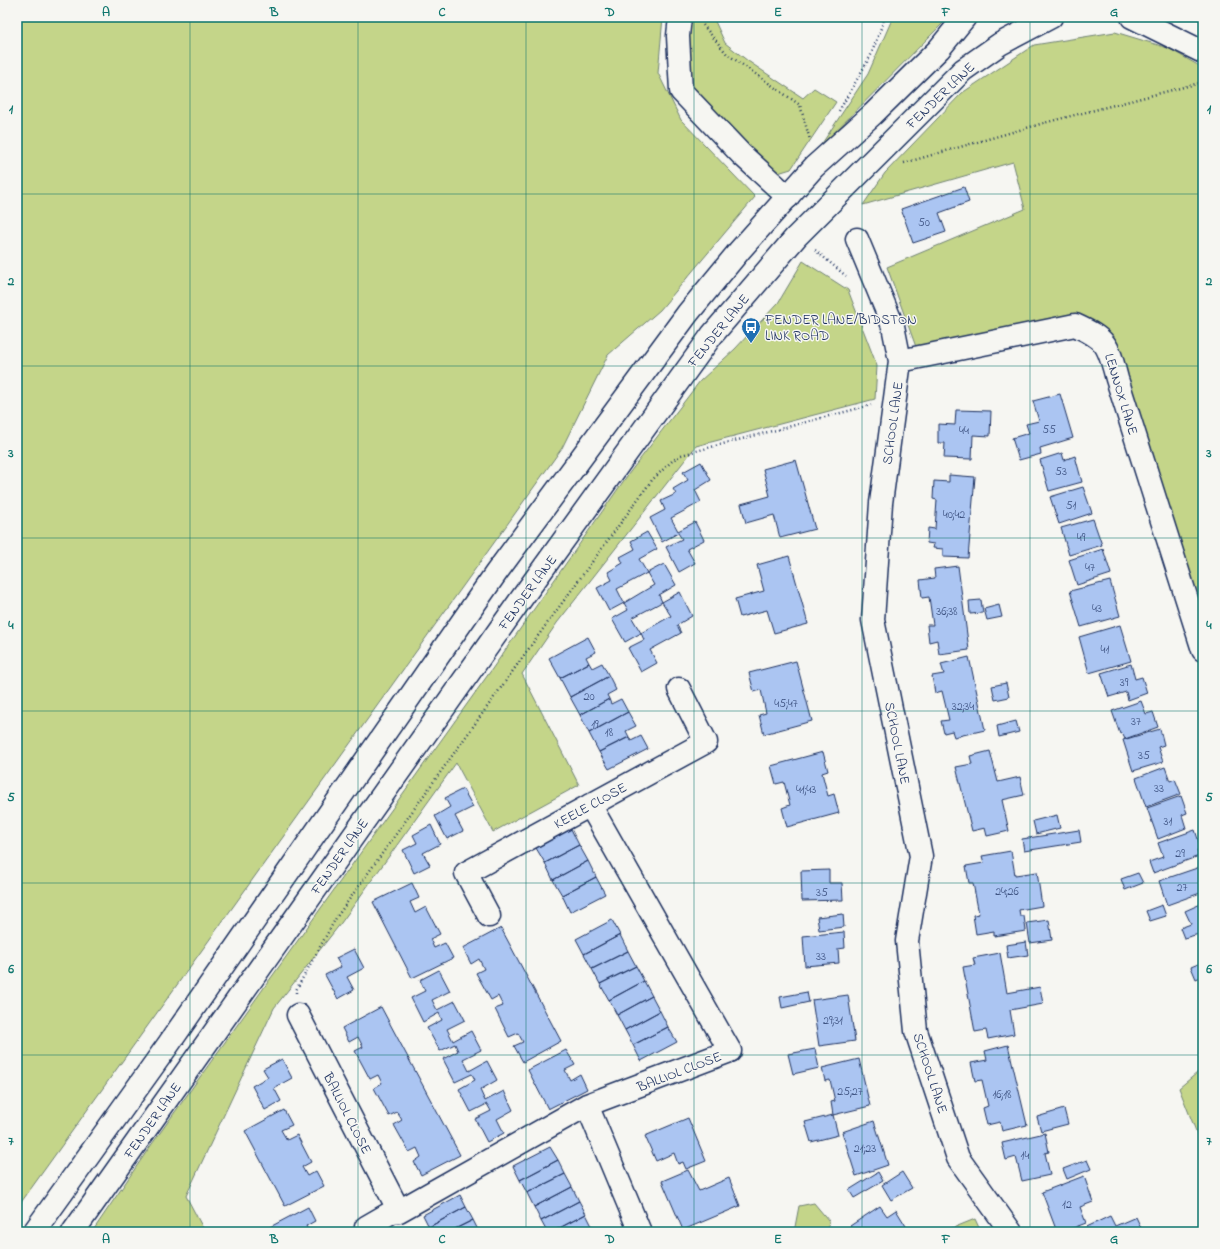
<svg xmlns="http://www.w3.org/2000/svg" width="1220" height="1249" font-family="'Indie Flower',sans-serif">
  <rect width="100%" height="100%" fill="#f6f6f2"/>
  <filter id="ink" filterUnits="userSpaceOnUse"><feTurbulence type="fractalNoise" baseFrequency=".025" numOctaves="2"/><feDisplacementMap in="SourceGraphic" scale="8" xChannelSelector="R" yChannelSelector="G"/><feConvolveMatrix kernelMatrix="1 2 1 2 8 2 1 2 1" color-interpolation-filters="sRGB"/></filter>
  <g filter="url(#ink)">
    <path fill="#c4d589" stroke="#708274" d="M17,17H663L658,73L681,120L755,197L660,310L608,355L562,448L17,1208Z
      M685,17H713L725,43L748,61L803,98L814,88L836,102L791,169L778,173L698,101L691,80Z
      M893,17H948L946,20L819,148L868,74Z
      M1115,32L1168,48L1203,68V624L1125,381L1129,379L1106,329L1069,316L916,347L887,267L1025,209L1013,162L863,205L885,173L962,93L1034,45Z
      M803,261L848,290L877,366L875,399L696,446L557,623L522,674L579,785L493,832L456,763L341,923L274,1008L186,1196L205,1232H92L147,1151L490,672L627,476L700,381L735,349L778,303Z
      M1203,1068V1149L1179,1088Z
      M814,1203L829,1221L827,1232H794L799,1206Z
      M975,1219L981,1232H943Z"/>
    <path fill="#abc5f2" stroke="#1b2f5e" d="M964,187L969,202L939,213L946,232L913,243L901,209Z
      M1060,394L1073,438L1040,448L1041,454L1019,460L1012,438L1029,433L1026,424L1039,421L1033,401Z
      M956,410L991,411L990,436L973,435L972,459L944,458L945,443H938V424L955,425Z
      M1062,453L1064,460L1075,456L1082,482L1049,491L1040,460Z
      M796,460L815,529L780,538L774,515L746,523L741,504L770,496L763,469Z
      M701,462L711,480L695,490L701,502L671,518L678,531L695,522L704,540L687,549L695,563L679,572L666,547L682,539L678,533L662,542L650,518L665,510L661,501L676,494L673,489L688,480L683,472Z
      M949,475L975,477L968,558L943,557V549L933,548L934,544L927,543L928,528L935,529L937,500L933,499L934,481L949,482Z
      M1083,487L1092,513L1059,524L1050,497Z
      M1093,519L1102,545L1069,555L1061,528Z
      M647,532L657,549L639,559L647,573L617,589L624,603L609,611L597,588L612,580L608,572L623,563L620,557L635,549L631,541Z
      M1103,549L1111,574L1077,585L1069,560Z
      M789,556L808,624L774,633L767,610L740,617L735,599L764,591L757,565Z
      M664,564L676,585L659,595L662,602L632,618L641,633L625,642L612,619L628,610L624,603L654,585L647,573Z
      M958,566L969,650L939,654L937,640L929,642L927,625H933L929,597L922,598L920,580L935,578L934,569Z
      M1110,581L1120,616L1081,627L1070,591Z
      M680,592L692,616L677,625L681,633L650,650L657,663L641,672L628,648L644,640L641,633L671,616L662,602Z
      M981,600L983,613L970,614L969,601Z
      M999,605L1002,617L987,620L984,609Z
      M1120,625L1131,661L1089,673L1079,637Z
      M588,637L596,652L586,657L589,663L560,678L549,658Z
      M969,657L985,730L954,737L952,731L944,733L941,721L949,720L942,691L935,693L932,676L944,674L941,664Z
      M796,661L812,721L764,734L759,715L766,713L761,690L754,692L749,673Z
      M589,663L592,668L602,663L609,676L570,697L560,678Z
      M1131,664L1135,679L1142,677L1147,693L1128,700L1126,692L1109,697L1101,673Z
      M609,676L616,690L607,695L609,699L580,715L570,697Z
      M1006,683L1009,697L995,700L992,686Z
      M609,699L611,704L621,699L628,712L589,733L580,715Z
      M1141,701L1146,714L1153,712L1158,727L1125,739L1122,733L1120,734L1112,711Z
      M628,712L636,726L626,731L629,737L599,752L589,733Z
      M1016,721L1019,732L999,737L997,726Z
      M1160,729L1164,745L1158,747L1163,762L1133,771L1123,740Z
      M641,736L648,749L609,769L599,752L629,737L631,741Z
      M990,751L998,782L1020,777L1024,795L1002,800L1009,831L987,836L985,828L972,831L956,767L972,764L970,756Z
      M823,752L828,771L822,773L828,796L834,794L839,813L787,827L782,808L790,805L784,782L776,784L771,766Z
      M1165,767L1170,781L1175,779L1181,794L1146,807L1136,778Z
      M463,789L473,807L455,816L463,831L447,839L435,816L450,807L445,798Z
      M1181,796L1187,813L1182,815L1186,828L1158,839L1147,808Z
      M1057,815L1060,828L1036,834L1033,821Z
      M431,825L440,844L423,853L430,865L414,873L403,850L417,843L413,835Z
      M571,829L579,845L545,863L536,848Z
      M1079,830L1081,842L1024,851L1022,839Z
      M1195,830L1201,848L1197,850L1199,856L1153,873L1149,862L1163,857L1158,843Z
      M579,845L588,861L553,880L545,863Z
      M1011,851L1015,875L1037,872L1042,906L1019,910L1020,916H1024L1026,931L994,936V931L976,934L973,915L979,914L973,883H969L966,866L984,863L982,856Z
      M588,861L596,877L562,895L553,880Z
      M1203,866V892L1167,905L1159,881Z
      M829,870V883H842L843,900L802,901L801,871Z
      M1138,873L1143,883L1125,890L1121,879Z
      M596,877L605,894L570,912L562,895Z
      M412,883L419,898L410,902L415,913L426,907L440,934L430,939L434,948L445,943L453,958L412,978L373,902Z
      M1203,903V933L1184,938L1180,928L1191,924L1185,911Z
      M1162,905L1166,916L1150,921L1146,911Z
      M843,914L844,927L819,930L817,917Z
      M612,920L620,935L584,954L576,939Z
      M1049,920L1052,940L1030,943L1027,923Z
      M501,928L561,1041L523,1062L514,1046L523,1042L518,1033L509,1037L495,1009L503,1006L498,996L491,1000L476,973L484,969L479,959L471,964L463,948Z
      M844,932L845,948L838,949L839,963L805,966L803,936Z
      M620,935L628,951L592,969L584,954Z
      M1026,942L1028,955L1008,958L1006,945Z
      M1203,947V958L1199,949Z
      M354,949L364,968L347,977L354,990L338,999L325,975L341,967L336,958Z
      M628,951L636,966L600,984L592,969Z
      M1000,953L1007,993L1040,987L1043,1004L1010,1010L1014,1034L988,1039L986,1030L975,1032L963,967L975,965L973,958Z
      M1203,962V976L1196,979L1191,967Z
      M636,966L644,981L609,1000L600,984Z
      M439,970L450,991L432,1000L437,1010L455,1001L465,1020L447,1029L453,1041L471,1031L481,1050L463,1059L469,1071L487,1061L497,1080L480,1090L485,1101L504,1091L513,1110L497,1119L504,1133L487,1142L475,1119L491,1111L487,1104L471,1112L459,1089L475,1080L472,1074L455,1082L443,1059L458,1051L455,1044L440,1051L427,1028L442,1020L439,1013L423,1022L411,998L425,991L420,980Z
      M644,981L652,996L617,1015L609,1000Z
      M807,992L809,1002L782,1008L780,997Z
      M848,995L855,1041L819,1046L812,1000Z
      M652,996L660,1011L625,1030L617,1015Z
      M381,1007L460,1155L421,1175L414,1162L421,1157L417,1148L409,1152L394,1125L402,1120L397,1112L389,1116L374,1088L382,1083L378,1075L370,1079L355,1051L363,1047L358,1037L349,1042L342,1028Z
      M660,1011L668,1027L633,1045L625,1030Z
      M668,1027L677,1042L641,1061L633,1045Z
      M1008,1045L1027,1125L1002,1131L1000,1122L987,1125L983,1108L988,1106L982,1080L975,1081L971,1063L987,1060L985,1051Z
      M815,1049L819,1068L793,1074L788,1054Z
      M566,1050L575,1065L565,1070L570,1080L580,1074L587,1089L548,1109L528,1070Z
      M282,1059L292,1078L274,1088L281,1101L265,1110L252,1086L268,1077L263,1069Z
      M859,1059L870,1106L833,1115L831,1102L835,1101L830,1080L825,1081L822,1068Z
      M1064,1109L1068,1124L1041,1131L1037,1117Z
      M284,1110L292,1125L281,1130L287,1140L297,1135L311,1162L302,1167L307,1176L316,1171L324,1186L285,1206L245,1131Z
      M833,1115L838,1135L811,1142L805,1122Z
      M688,1118L706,1161L686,1169L683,1162L678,1164L674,1153L656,1161L645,1136Z
      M874,1121L888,1165L856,1176L842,1132Z
      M1045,1133L1049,1152L1045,1153L1050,1175L1022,1181L1016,1157L1006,1160L1002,1143Z
      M550,1147L558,1160L520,1180L513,1166Z
      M558,1160L565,1174L527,1193L520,1180Z
      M1087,1160L1091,1169L1067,1179L1063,1169Z
      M688,1170L699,1191L729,1178L740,1206L683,1230L662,1181Z
      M878,1172L883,1181L854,1198L849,1190Z
      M902,1172L912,1188L891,1200L882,1185Z
      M565,1174L572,1187L534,1207L527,1193Z
      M1084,1176L1093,1202L1080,1207L1086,1223L1063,1232H1057L1042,1192Z
      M572,1187L579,1201L541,1221L534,1207Z
      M460,1195L466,1207L429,1227L423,1215Z
      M579,1201L586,1214L552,1232H547L541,1221Z
      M880,1206L887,1216L896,1210L909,1231L854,1232L850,1226Z
      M308,1207L315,1221L306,1226L309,1232H272L270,1227Z
      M466,1207L473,1220L449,1232H432L429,1227Z
      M586,1214L593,1228L586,1232H552Z
      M1110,1216L1115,1226L1136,1217L1143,1232H1076Z
      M473,1220L479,1232H449Z
      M593,1228L595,1232H586Z"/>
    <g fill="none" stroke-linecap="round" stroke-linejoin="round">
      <g stroke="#1b2f5e" stroke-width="25">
        <path id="minor" d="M680,17L678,36L681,91L741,154L788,197
          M857,239L893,326L900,361L881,503L873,620L921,856L907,941L916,1031L958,1158L1011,1232
          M900,361L1075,325C1108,340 1108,345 1117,379L1203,650
          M489,916L466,873L706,742L679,689
          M298,1015L399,1211L392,1212L366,1227L368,1232
          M587,1105L640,1232
          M399,1211L587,1105L730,1051L590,805"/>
      </g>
      <g stroke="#1b2f5e" stroke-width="25">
        <path id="major" d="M1132,17L1203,52
          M34,1232L168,1045L496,573L688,313L740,250L814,167L873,114L939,49L965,17
          M73,1232L524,595L712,335L796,237L963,70L1000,44L1051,17"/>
      </g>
      <path stroke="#1b2f5e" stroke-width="2.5" stroke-dasharray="1 3" stroke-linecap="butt" d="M703,25L727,54L800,105L810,140
        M839,111L871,55L885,17
        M904,163L1044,123L1203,82
        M815,250L846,276
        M296,993V990L336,918L535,640L652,480L672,461L681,455L871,405"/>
      <use href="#minor" stroke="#f6f6f2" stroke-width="22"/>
      <use href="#major" stroke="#f6f6f2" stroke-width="22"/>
    </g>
  </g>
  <path fill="none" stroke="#0f766e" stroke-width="1" stroke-opacity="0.55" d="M190,17V1232M358,17V1232M526,17V1232M694,17V1232M862,17V1232M1030,17V1232M17,194H1203M17,366H1203M17,538H1203M17,711H1203M17,883H1203M17,1055H1203"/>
  <defs>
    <g id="bus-pin" transform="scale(1)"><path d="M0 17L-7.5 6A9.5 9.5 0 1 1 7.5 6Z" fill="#1f6fb2" stroke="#f6f6f2"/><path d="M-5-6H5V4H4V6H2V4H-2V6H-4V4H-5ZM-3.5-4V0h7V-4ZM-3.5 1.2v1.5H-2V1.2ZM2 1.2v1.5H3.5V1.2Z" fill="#fff"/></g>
  </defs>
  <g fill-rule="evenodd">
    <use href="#bus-pin" x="751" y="327"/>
  </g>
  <g text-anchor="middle" stroke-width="3" stroke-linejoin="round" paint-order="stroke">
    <g font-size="12" fill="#3f5483">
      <text x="924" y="226">50</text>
      <text x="1049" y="433">55</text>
      <text x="964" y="434">44</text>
      <text x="1061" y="475">53</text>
      <text x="1071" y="509">51</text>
      <text x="954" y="518">40;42</text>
      <text x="1081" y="541">49</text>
      <text x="1090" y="571">47</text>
      <text x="1097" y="612">43</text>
      <text x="947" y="615">36;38</text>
      <text x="1105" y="653">41</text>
      <text x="1124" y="686">39</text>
      <text x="589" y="700">20</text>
      <text x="786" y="707">45;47</text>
      <text x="963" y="710">32;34</text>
      <text x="1136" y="725">37</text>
      <text x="595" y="728">19</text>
      <text x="609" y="736">18</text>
      <text x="1144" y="759">35</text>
      <text x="1159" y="792">33</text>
      <text x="806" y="793">41;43</text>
      <text x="1168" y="825">31</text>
      <text x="1180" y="857">29</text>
      <text x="1182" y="891">27</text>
      <text x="1007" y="895">24;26</text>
      <text x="822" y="896">35</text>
      <text x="821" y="960">33</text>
      <text x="833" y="1024">29;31</text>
      <text x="850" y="1095">25;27</text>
      <text x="1002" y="1098">16;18</text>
      <text x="865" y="1152">21;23</text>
      <text x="1025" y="1159">14</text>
      <text x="1067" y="1208">12</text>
    </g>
    <g font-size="14" fill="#1b2f5e" stroke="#f6f6f2">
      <text transform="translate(940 95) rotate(-44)" y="5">FENDER LANE</text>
      <text transform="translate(718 330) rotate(-51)" y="5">FENDER LANE</text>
      <text transform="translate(1122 394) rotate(73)" y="5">LENNOX LANE</text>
      <text transform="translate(892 423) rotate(-82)" y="5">SCHOOL LANE</text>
      <text transform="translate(527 592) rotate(-54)" y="5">FENDER LANE</text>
      <text transform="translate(898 743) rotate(79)" y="5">SCHOOL LANE</text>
      <text transform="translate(590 805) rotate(-29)" y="5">KEELE CLOSE</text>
      <text transform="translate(339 856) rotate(-55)" y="5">FENDER LANE</text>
      <text transform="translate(679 1071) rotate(-21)" y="5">BALLIOL CLOSE</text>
      <text transform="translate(931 1073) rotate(72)" y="5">SCHOOL LANE</text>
      <text transform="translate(348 1113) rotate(63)" y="5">BALLIOL CLOSE</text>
      <text transform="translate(152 1120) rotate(-55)" y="5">FENDER LANE</text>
    </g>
    <g font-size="14" fill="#1b2f5e" stroke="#f6f6f2" text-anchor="start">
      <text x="765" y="324">FENDER LANE/BIDSTON<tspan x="765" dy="16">LINK ROAD</tspan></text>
    </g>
  </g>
  <rect width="1220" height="1249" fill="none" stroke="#f6f6f2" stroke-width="44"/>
  <rect x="22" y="22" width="1176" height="1205" fill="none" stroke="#0f766e" stroke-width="1.5"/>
  <g font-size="13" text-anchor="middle" font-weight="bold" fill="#0f766e">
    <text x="106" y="16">A</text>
    <text x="274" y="16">B</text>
    <text x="442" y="16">C</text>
    <text x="610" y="16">D</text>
    <text x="778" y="16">E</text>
    <text x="946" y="16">F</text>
    <text x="1114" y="16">G</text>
    <text x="11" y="113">1</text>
    <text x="1209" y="113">1</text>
    <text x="11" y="285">2</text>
    <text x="1209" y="285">2</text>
    <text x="11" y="457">3</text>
    <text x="1209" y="457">3</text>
    <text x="11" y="629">4</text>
    <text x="1209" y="629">4</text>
    <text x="11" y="801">5</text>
    <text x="1209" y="801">5</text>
    <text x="11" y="973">6</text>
    <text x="1209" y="973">6</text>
    <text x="11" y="1145">7</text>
    <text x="1209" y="1145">7</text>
    <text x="106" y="1243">A</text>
    <text x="274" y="1243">B</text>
    <text x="442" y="1243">C</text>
    <text x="610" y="1243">D</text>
    <text x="778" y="1243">E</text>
    <text x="946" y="1243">F</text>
    <text x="1114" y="1243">G</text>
  </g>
</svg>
